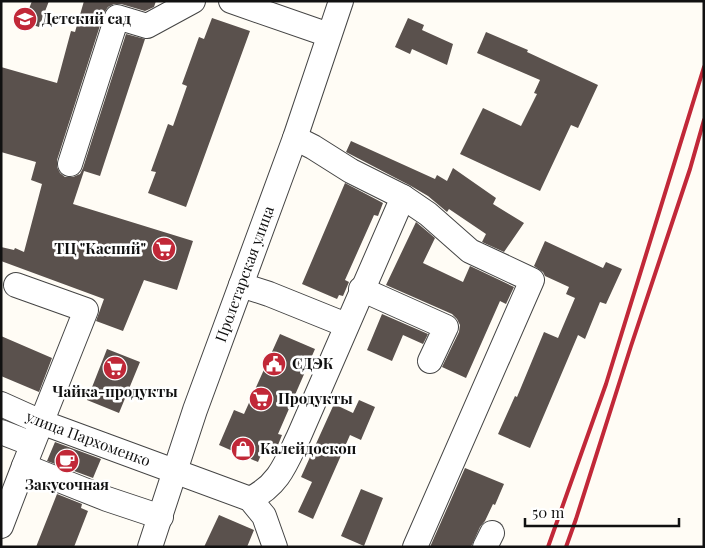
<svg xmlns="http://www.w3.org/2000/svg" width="705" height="548" font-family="'Playfair Display',serif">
  <rect width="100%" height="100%" fill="#fffcf5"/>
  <path fill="#5a514d" d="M32,1H49L39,27L24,22Z
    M84,1H156L154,7L145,11L121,4H114L108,7L104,13L57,160V167L60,173L65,177H73L80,174L83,168L126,34L145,39L100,176L84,171L73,204L193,241L177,290L144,280L123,331L96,321L104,299L1,261V247L14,250L15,248L24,252L42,184L31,180L36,162L1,152V67L57,83L71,31L75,32Z
    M212,18L250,31L186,207L148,193L156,172L151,171L168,124L173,126L187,86L182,84L199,37L204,39Z
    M408,18L424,25L422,30L453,44L447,65L412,49L410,54L395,47Z
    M486,32L528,50L527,52L598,85L578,128L571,125L540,191L460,154L483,108L521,126L537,94L534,93L540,80L477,53Z
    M351,141L435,179L437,175L447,181L453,168L496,198L493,204L524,223L504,252L482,242L486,234L449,209L447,212L428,196L411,186L346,152Z
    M345,183L383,203L378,216L374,215L345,280L349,282L343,296L339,295L337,299L302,284Z
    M416,222L435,238L423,263L463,282L470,266L514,287L506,304L500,301L466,378L442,367L459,332L460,325L457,319L452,314L386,285Z
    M545,241L603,268L606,262L622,269L606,304L600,302L585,339L578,335L530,448L498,434L515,396L517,397L544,332L558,338L575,298L566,294L569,287L545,276L543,272L534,266Z
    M382,314L428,334L423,344L403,335L392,361L367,350Z
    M280,334L315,349L278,434L282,435L276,450L272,448L270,453L263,450L258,462L219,445L234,410L244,414Z
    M1,336L52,358L39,392L1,376Z
    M107,349L140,362L119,413L87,400Z
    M359,400L375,407L361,440L350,435L313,519L298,512L312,482L301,477L334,404L353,413Z
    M55,442L101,459L93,478L47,461Z
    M465,468L504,484L495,505L493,504L485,521L480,527L471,547H430Z
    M361,489L383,498L364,546L341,536Z
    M57,494L82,504L81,508L88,511L74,547H36Z
    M219,515L254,530L247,547H204Z"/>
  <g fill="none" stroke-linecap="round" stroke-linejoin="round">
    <g stroke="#444" stroke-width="26">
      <g id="minor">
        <path d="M231,1L329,35"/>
        <path d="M70,164L117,17L147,26L193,1"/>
        <path d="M403,197L428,214L470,251L532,280L415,547"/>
        <path d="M16,285L86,310L24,466"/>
        <path d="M241,285L269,294L346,325"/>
        <path d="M361,289L446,327L430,361"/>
        <path id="s1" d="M1,404L41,422L250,499L264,516L275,547"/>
        <path d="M1,432L32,444"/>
        <path d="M250,499C279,485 286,463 299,436L403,197L351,171L313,147L295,138"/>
        <path d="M1,526L24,466L107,499L161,517"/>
        <path id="s2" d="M150,547L195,410L295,138L341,1"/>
        <path d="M485,547L492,533"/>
      </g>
    </g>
    <use href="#minor" stroke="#fff" stroke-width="24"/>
    <path stroke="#c12838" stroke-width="4" d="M548,547L606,384L704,67
      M566,547L576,519L631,346L690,169L704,120"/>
  </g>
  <defs>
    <g id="school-disc" transform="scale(1.25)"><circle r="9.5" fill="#c12838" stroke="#fff"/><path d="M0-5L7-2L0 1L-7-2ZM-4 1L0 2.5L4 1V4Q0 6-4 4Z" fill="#fff"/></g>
    <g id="supermarket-disc" transform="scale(1.25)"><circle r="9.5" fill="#c12838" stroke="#fff"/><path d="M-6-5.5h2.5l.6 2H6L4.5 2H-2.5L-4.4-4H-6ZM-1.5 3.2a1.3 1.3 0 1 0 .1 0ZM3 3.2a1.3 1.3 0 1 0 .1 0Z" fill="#fff"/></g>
    <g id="civic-disc" transform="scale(1.25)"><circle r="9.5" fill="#c12838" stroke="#fff"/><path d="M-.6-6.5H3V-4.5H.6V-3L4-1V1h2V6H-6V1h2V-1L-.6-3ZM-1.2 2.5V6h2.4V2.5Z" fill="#fff"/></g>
    <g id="shop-disc" transform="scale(1.25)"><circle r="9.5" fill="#c12838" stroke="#fff"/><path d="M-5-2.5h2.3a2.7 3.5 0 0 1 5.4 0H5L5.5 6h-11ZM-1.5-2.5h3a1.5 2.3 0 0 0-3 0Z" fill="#fff"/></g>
    <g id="cafe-disc" transform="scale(1.25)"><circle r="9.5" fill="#c12838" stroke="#fff"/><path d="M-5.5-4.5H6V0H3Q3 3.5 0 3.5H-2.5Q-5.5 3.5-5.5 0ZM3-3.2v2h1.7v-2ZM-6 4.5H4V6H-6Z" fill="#fff"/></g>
  </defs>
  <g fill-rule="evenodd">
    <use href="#school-disc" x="25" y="19"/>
    <use href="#supermarket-disc" x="164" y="249"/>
    <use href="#civic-disc" x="274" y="364"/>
    <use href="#supermarket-disc" x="115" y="368"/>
    <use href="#supermarket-disc" x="261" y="399"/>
    <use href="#shop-disc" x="243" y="449"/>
    <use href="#cafe-disc" x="67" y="461"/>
  </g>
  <g text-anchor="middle" stroke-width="5" stroke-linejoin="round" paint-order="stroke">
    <g font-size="15" font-weight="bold" fill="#111" stroke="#fff" text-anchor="start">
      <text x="42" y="24">Детский сад</text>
      <text x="146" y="254" text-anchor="end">ТЦ "Каспий"</text>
      <text x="292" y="369">СДЭК</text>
      <text x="115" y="397" text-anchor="middle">Чайка-продукты</text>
      <text x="278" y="404">Продукты</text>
      <text x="260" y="454">Калейдоскоп</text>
      <text x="67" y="490" text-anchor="middle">Закусочная</text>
    </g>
    <g font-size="15" fill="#111" stroke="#fff">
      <text dy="5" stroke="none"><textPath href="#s2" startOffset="289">Пролетарская улица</textPath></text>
      <text dy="5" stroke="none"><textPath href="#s1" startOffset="94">улица Пархоменко</textPath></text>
    </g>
  </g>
  <rect width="705" height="548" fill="none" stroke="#111111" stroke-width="5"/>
  <path d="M525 518v8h154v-8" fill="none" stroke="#111111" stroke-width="2.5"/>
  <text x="532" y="518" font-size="15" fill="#111111" stroke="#ffffff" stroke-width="4" paint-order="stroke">50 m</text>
</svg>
